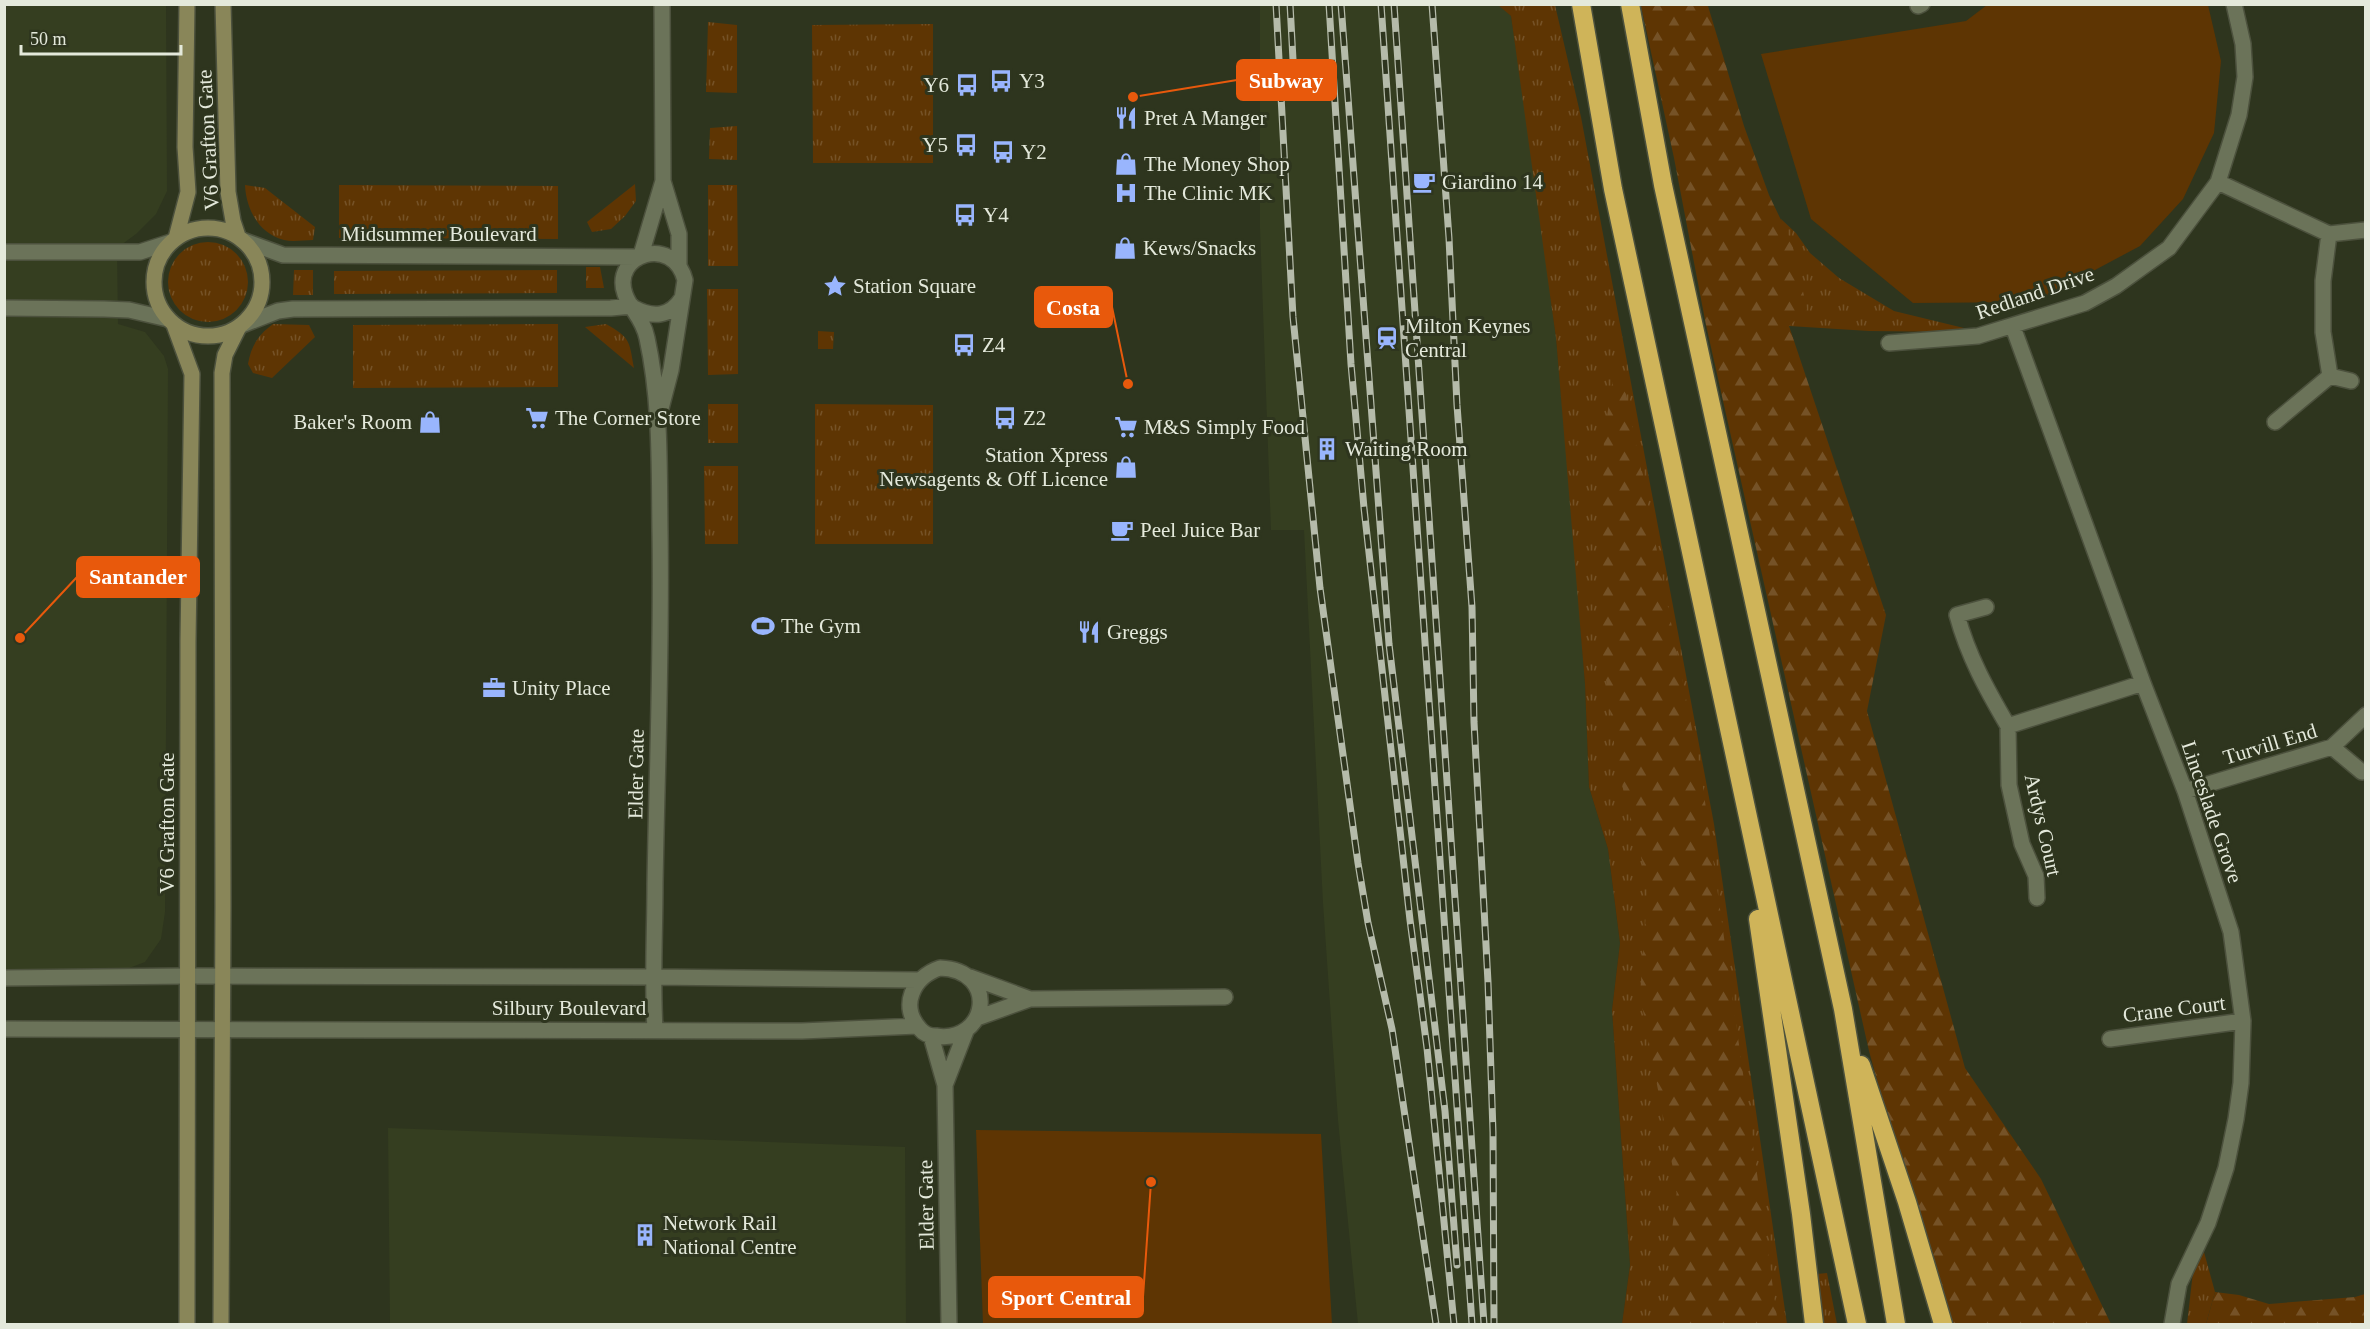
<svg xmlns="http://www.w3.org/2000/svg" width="2370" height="1329" font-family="Georgia,serif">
  <defs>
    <pattern id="grass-tufts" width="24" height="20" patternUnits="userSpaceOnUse" patternTransform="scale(1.5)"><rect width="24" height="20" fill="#5e3503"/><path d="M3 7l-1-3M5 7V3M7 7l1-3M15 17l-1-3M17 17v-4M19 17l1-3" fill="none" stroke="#755227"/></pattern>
    <pattern id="forest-firs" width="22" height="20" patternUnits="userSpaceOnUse" patternTransform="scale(1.5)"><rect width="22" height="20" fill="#5e3503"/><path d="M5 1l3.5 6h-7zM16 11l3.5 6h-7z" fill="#755227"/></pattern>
  </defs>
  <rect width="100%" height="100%" fill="#2e351e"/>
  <path fill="#353e20" d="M1498,4L1511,16L1534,167L1556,338L1573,525L1585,684L1589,787L1608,849L1620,943L1612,1010L1630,1265L1622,1324H1358L1338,1120L1323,903L1304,530H1271L1260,228V5Z
    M5,5H166L167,191L156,214L136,234L117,248L118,324L145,332L164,356L168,369L165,912L161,939L145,962L124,970H5Z
    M388,1128L905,1147L906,1324H390Z"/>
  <path fill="url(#grass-tufts)" d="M1498,5H1555L1581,117L1714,824L1787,1324H1622L1630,1265L1612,1010L1620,943L1608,849L1589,787L1585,684L1556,338L1511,16Z
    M708,22L737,25V93L706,92Z
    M933,24V163H813L812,25Z
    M737,126V160L709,159L710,128Z
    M635,184L636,201L625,216L611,229L592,232L587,222Z
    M245,185L265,188L315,227L313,240C303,240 293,242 284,240C259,234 246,209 245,185Z
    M339,185L558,186V239L339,238Z
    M708,185H737L738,266H708Z
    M1781,219L1796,233L1810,253L1839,278L1894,311L1968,329L1957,332L1869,331L1789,326Z
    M168 282a40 40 0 1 1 80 0a40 40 0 1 1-80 0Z
    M586,267H600L604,288H586Z
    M294,270H313V295H293Z
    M557,270V293L334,294V271Z
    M707,289H738V374L708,375Z
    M273,324L309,325L315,337L272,378L253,373L248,364C251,346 258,335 273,324Z
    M558,324V387L353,388V325Z
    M606,324C631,338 629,341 634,368L585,327Z
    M818,331L834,332L833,349H818Z
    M708,404H738V443H708Z
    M815,404L933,405V544H815Z
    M704,466H738V544H705Z
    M2204,1252L2215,1292L2206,1324H2187L2193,1272Z
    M1827,1273L1837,1324H1823L1817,1274Z"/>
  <path fill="url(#forest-firs)" d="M1651,4H1706L1708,6L1744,126L1769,195L1792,243L1807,309L1789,326L1886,615L1867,711L1965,1068L2041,1179L2111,1324H1950L1912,1206L1869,1051L1706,325L1674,158L1641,6Z
    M1614,372L1623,378L1702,780L1778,1324H1668L1669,1254L1677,1190L1640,995L1648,884L1617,765L1600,633L1604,435Z
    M2215,1292L2239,1295L2269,1304L2355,1297L2365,1294V1324H2206Z"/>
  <path fill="#5e3503" d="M1987,5H2208L2221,61L2214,133L2183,199L2140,246L2035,302L1913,303L1811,219L1761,54L1966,21Z
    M976,1130L1321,1134L1332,1324H983Z"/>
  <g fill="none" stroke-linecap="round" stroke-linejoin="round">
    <g stroke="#4c513d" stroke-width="18">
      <path id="street" d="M662,4L663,181L679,234V265
        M1918,6L1922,4
        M2218,182L2329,234L2366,230
        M242,240L283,255L638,257
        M4,252H140L171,242
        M641,255L663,181
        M4,308L104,309L129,310L168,319
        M634,308C653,318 670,317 682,298
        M242,325L278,311L293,309L611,308L632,306
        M2013,327L2143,683L2185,791L2231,932L2243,1021L2241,1083L2236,1119L2226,1168L2208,1223L2179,1284L2172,1324
        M1889,343L1978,336L2085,303L2116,286L2169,248L2218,182L2239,115L2245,77L2243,44L2234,4
        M2330,376L2351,381
        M2275,422L2330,376L2323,332V281L2329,234
        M1986,607L1957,615C1968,656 1987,690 2008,726L2143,683
        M2008,726L2009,785L2022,844L2036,876L2037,898
        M2332,747L2362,772
        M2185,791L2332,747L2366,715
        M940,968C1000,970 988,1044 936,1036C929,1036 924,1034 920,1029C899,1006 913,977 940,968Z
        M970,977L1030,999L1225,997
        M4,978L187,976L654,977L917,980
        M977,1018L1030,999
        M4,1029L802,1031L917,1026
        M655,1029C652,981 655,933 655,884C657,767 662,649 660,531C659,466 661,402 647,338C643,318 630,309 625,294C611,254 673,234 685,280L671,370L659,416
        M931,1036L945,1085L949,1324
        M2110,1039L2243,1021
        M945,1085L966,1031"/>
    </g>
    <g stroke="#4c513d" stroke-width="18">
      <path id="secondary" d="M223,4L228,192L233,221L238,236
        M154 282a54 54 0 1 1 108 0a54 54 0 1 1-108 0Z
        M176,238L188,192L185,147L187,4
        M174,325L192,374L188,641L187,1324
        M221,1324L223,906L222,373L225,355L239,327"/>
    </g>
    <g stroke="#4c513d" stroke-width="21">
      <path id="highway" d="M1581,4L1613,189L1857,1324
        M1630,4L1663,185L1843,1009L1896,1324
        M1758,919L1801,1214L1814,1324
        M1861,1065L1907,1202L1943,1324"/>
    </g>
    <use href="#street" stroke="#6b7359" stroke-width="15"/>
    <use href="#secondary" stroke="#898659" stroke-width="15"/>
    <use href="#highway" stroke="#cfb459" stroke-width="18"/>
    <g stroke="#b5bbaa" stroke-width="7">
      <path id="rail" d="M1276,4L1293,317L1320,588L1358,863L1368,923L1392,1029L1436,1324
        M1290,4L1295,97
        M1329,4L1351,364L1364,508L1410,920L1427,1048L1454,1324
        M1341,4L1389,644L1445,1111L1457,1265
        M1381,4L1472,1324
        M1394,4L1484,1324
        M1432,4L1449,238L1457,405L1472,607L1474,722L1488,982L1493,1132L1494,1324"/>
    </g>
    <use href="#rail" stroke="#2e351e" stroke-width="4.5" stroke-dasharray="14" stroke-linecap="butt"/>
  </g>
  <defs>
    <g id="bus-bare" transform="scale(1.8)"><path d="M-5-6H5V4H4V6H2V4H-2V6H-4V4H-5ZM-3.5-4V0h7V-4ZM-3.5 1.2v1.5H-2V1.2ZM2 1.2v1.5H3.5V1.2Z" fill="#99b5fd" stroke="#2e351e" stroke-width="2.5" paint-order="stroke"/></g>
    <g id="restaurant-bare" transform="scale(1.8)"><path d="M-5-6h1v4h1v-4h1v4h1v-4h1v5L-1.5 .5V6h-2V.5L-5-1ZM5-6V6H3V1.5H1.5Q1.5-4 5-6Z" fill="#99b5fd" stroke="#2e351e" stroke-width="2.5" paint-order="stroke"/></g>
    <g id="shop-bare" transform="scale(1.8)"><path d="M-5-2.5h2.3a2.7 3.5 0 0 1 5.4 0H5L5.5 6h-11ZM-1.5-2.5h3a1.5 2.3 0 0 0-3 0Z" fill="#99b5fd" stroke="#2e351e" stroke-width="2.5" paint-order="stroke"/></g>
    <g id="cafe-bare" transform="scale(1.8)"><path d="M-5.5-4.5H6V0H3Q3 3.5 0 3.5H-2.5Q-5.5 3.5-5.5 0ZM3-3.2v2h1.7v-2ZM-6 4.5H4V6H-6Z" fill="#99b5fd" stroke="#2e351e" stroke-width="2.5" paint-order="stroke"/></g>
    <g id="hospital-bare" transform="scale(1.8)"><path d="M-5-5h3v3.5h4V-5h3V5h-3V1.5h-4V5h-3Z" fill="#99b5fd" stroke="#2e351e" stroke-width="2.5" paint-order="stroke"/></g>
    <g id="sight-bare" transform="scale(1.8)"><path d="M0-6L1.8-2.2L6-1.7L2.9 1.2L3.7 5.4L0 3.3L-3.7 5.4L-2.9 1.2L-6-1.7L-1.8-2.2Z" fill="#99b5fd" stroke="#2e351e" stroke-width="2.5" paint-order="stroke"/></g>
    <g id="station-bare" transform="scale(1.8)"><path d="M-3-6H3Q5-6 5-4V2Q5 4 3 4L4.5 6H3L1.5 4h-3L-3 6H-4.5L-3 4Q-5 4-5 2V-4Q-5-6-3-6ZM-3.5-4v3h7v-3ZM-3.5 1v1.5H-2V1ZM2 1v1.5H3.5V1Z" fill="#99b5fd" stroke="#2e351e" stroke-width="2.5" paint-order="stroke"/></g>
    <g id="supermarket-bare" transform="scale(1.8)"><path d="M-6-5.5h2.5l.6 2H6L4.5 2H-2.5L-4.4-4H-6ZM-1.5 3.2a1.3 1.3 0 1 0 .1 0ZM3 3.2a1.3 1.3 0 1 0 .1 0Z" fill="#99b5fd" stroke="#2e351e" stroke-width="2.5" paint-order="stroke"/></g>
    <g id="building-bare" transform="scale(1.8)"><path d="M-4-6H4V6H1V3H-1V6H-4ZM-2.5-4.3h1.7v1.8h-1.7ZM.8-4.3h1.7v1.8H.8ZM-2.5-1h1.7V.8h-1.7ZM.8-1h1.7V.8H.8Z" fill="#99b5fd" stroke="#2e351e" stroke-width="2.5" paint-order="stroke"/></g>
    <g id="stadium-bare" transform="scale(1.8)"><path d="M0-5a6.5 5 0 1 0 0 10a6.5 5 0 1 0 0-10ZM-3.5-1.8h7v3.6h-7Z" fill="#99b5fd" stroke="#2e351e" stroke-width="2.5" paint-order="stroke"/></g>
    <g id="office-bare" transform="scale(1.8)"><path d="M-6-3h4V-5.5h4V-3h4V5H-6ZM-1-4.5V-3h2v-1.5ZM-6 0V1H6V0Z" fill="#99b5fd" stroke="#2e351e" stroke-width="2.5" paint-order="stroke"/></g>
  </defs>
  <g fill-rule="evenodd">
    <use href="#bus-bare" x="1001" y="81"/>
    <use href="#bus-bare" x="967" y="85"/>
    <use href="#restaurant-bare" x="1126" y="118"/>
    <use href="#bus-bare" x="966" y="145"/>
    <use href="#bus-bare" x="1003" y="152"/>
    <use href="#shop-bare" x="1126" y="164"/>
    <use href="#cafe-bare" x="1424" y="182"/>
    <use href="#hospital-bare" x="1126" y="193"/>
    <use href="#bus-bare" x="965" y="215"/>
    <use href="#shop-bare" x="1125" y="248"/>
    <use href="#sight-bare" x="835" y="286"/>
    <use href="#station-bare" x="1387" y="338"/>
    <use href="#bus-bare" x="964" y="345"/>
    <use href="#supermarket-bare" x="537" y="418"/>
    <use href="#bus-bare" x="1005" y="418"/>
    <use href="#shop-bare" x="430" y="422"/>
    <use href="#supermarket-bare" x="1126" y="427"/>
    <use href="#building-bare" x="1327" y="449"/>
    <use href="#shop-bare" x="1126" y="467"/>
    <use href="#cafe-bare" x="1122" y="530"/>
    <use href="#stadium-bare" x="763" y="626"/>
    <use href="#restaurant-bare" x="1089" y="632"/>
    <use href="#office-bare" x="494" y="688"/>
    <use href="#building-bare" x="645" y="1235"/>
  </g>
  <g text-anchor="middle" stroke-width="6" stroke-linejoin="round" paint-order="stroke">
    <g font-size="21" fill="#e4e9db" stroke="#2e351e" text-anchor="start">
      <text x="1019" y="88">Y3</text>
      <text x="949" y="92" text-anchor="end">Y6</text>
      <text x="1144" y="125">Pret A Manger</text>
      <text x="948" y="152" text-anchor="end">Y5</text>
      <text x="1021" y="159">Y2</text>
      <text x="1144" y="171">The Money Shop</text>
      <text x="1442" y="189">Giardino 14</text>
      <text x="1144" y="200">The Clinic MK</text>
      <text x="983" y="222">Y4</text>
      <text x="1143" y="255">Kews/Snacks</text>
      <text x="853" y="293">Station Square</text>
      <text x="1405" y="333">Milton Keynes<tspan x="1405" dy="24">Central</tspan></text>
      <text x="982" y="352">Z4</text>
      <text x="555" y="425">The Corner Store</text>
      <text x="1023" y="425">Z2</text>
      <text x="412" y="429" text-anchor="end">Baker's Room</text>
      <text x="1144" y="434">M&amp;S Simply Food</text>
      <text x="1345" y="456">Waiting Room</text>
      <text x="1108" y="462" text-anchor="end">Station Xpress<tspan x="1108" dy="24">Newsagents &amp; Off Licence</tspan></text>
      <text x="1140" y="537">Peel Juice Bar</text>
      <text x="781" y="633">The Gym</text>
      <text x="1107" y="639">Greggs</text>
      <text x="512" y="695">Unity Place</text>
      <text x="663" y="1230">Network Rail<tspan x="663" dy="24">National Centre</tspan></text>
    </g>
    <g font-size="21" fill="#e4e9db" stroke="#2e351e">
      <text transform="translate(208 140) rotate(-93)" y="7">V6 Grafton Gate</text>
      <text x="439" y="241">Midsummer Boulevard</text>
      <text transform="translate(2035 293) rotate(-19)" y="7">Redland Drive</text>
      <text transform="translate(2270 744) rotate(-17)" y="7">Turvill End</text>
      <text transform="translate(636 774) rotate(-89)" y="7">Elder Gate</text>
      <text transform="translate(2212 812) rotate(71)" y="7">Linceslade Grove</text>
      <text transform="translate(167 823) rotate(-90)" y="7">V6 Grafton Gate</text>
      <text transform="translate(2043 825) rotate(77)" y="7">Ardys Court</text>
      <text x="569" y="1015">Silbury Boulevard</text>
      <text transform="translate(2174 1009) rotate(-7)" y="7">Crane Court</text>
      <text transform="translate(926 1205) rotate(-91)" y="7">Elder Gate</text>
    </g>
  </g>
  <path fill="none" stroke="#e8590c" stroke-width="2" d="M1133 97L1237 80M1128 384L1112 307M20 638L77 577M1151 1182L1143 1297"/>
  <g fill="#e8590c" stroke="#2e351e" stroke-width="2">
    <circle cx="1133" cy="97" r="6"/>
    <circle cx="1128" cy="384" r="6"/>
    <circle cx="20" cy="638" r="6"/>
    <circle cx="1151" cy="1182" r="6"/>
  </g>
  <g fill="#e8590c" stroke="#e8590c" stroke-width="2">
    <rect x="1237" y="60" width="99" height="40" rx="6"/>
    <rect x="1035" y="287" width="77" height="40" rx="6"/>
    <rect x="77" y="557" width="122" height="40" rx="6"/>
    <rect x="989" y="1277" width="154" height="40" rx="6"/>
  </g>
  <g font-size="22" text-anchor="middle" font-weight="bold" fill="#fff">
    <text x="1286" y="88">Subway</text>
    <text x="1073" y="315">Costa</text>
    <text x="138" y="584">Santander</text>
    <text x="1066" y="1305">Sport Central</text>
  </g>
  <rect width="2370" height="1329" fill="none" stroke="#e4e9db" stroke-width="12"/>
  <path d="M21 45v9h160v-9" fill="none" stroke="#e4e9db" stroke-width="3"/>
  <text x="30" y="45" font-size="18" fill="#e4e9db" stroke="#2e351e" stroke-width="4.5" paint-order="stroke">50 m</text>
</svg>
